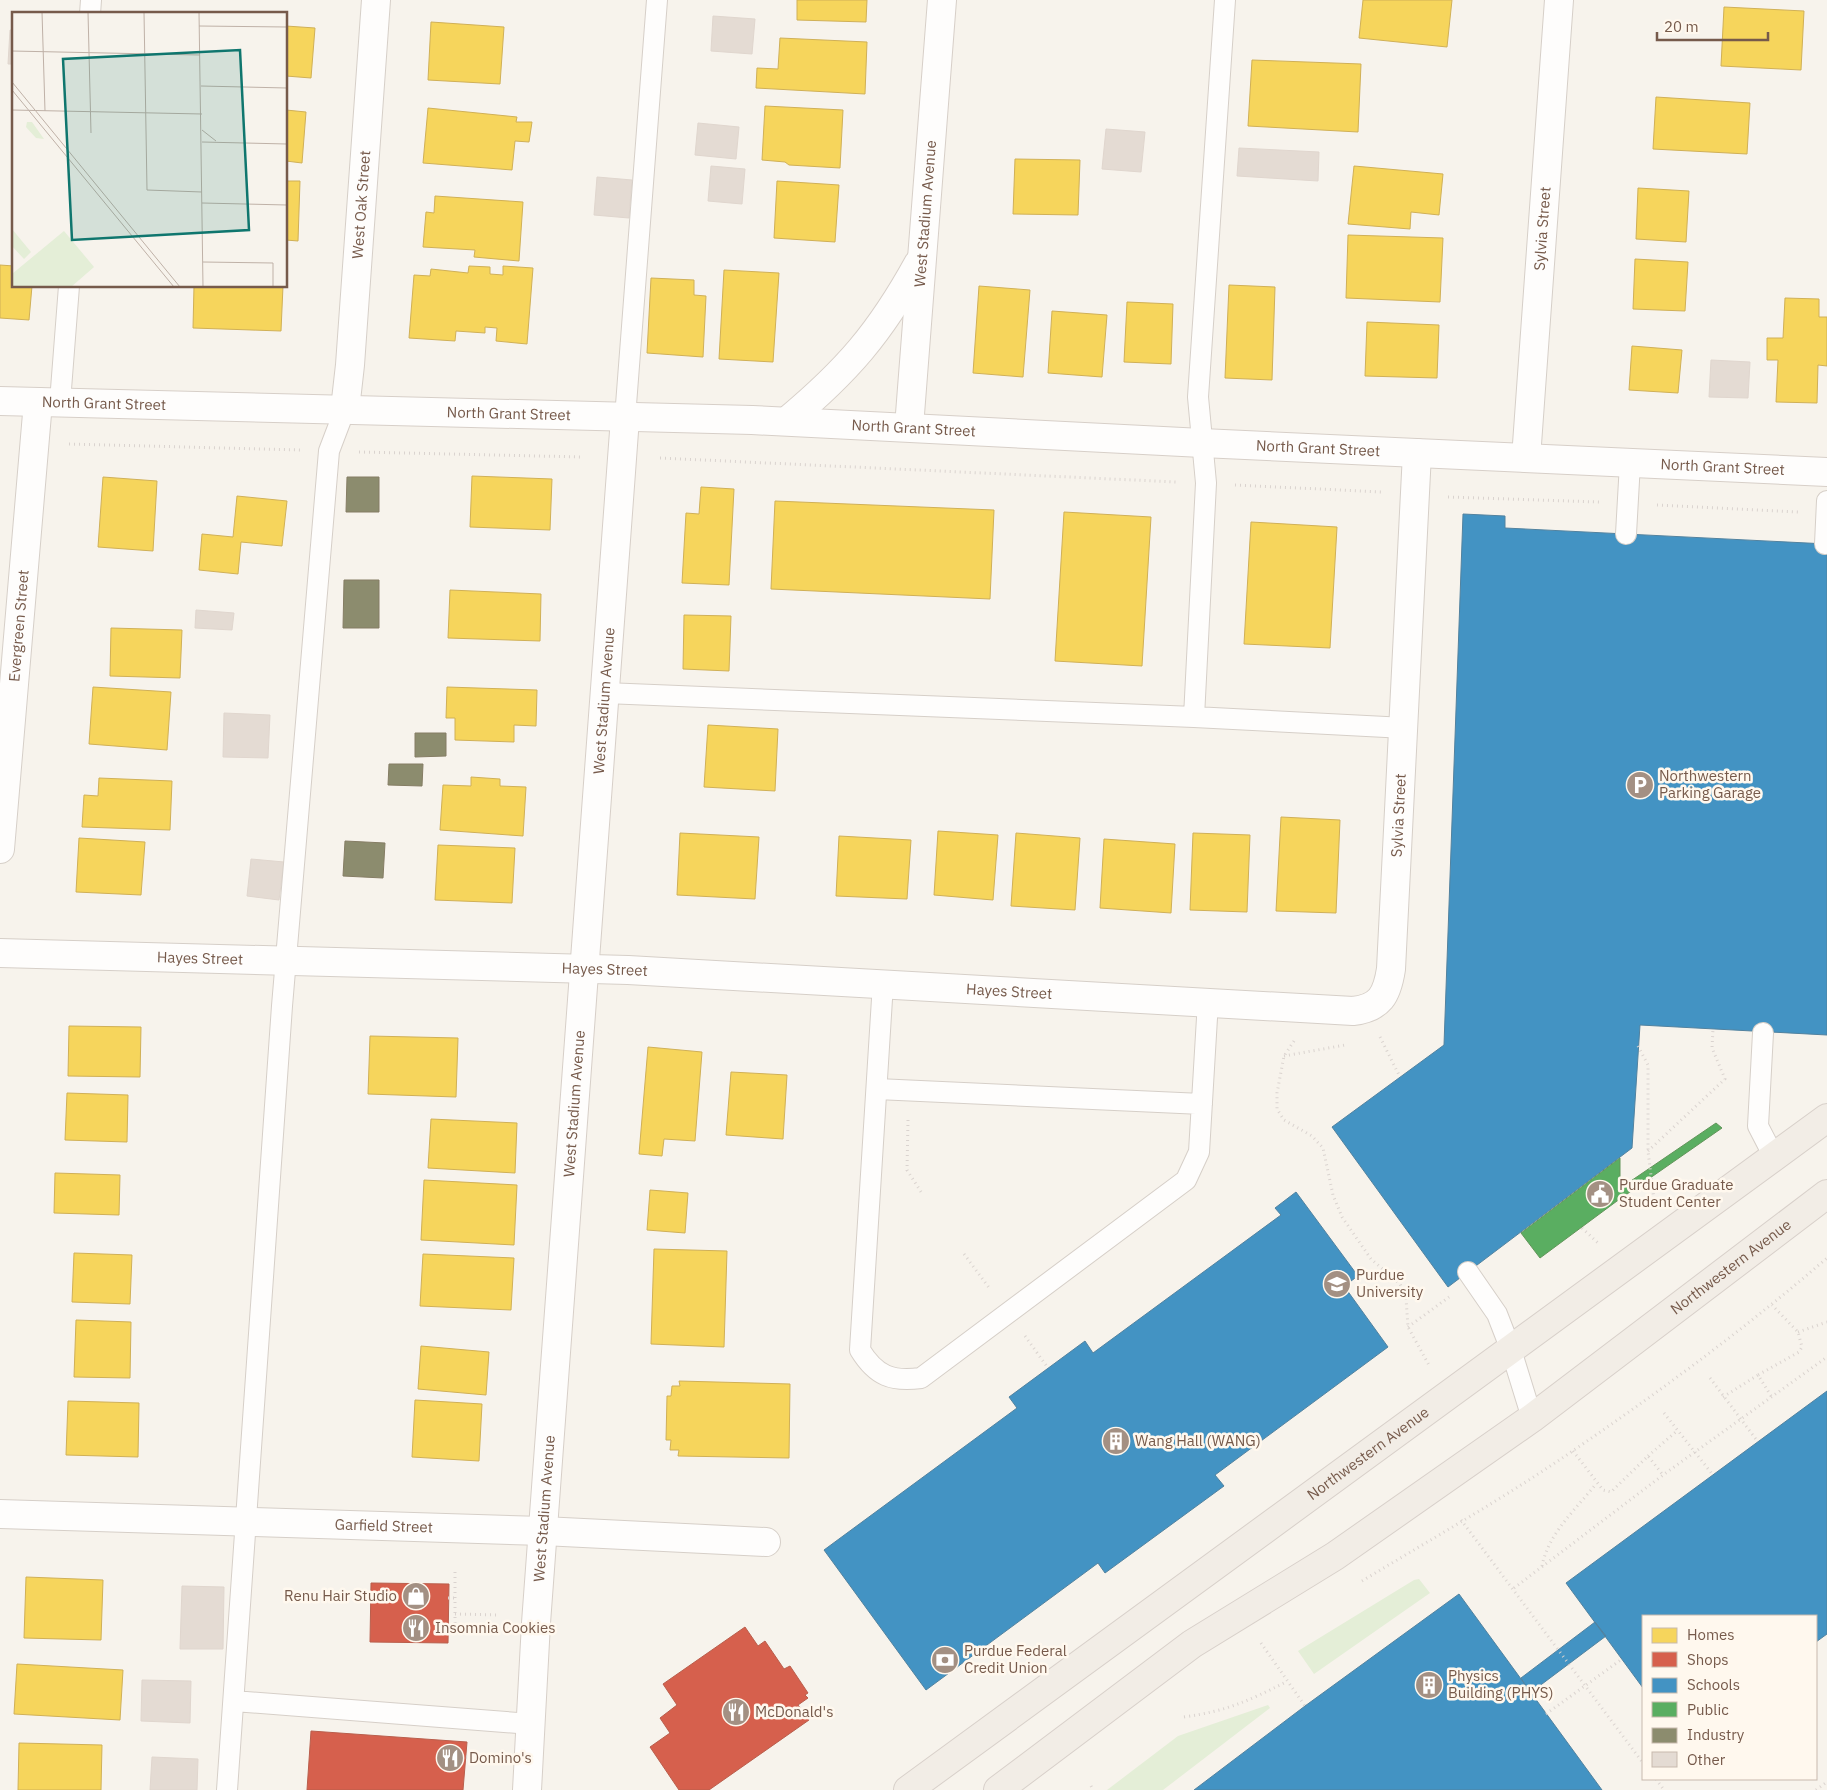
<svg xmlns="http://www.w3.org/2000/svg" width="1827" height="1790" font-family="'IBM Plex Sans',sans-serif">
  <rect width="100%" height="100%" fill="#f7f3ec"/>
  <path fill="#e4eed7" d="M1419,1579L1430,1593L1314,1674L1298,1651L1414,1580Z
    M1268,1705L1270,1708L1163,1790H1107L1178,1736Z"/>
  <path fill="#f6d55c" stroke="#d0b057" d="M797,0H867L866,22L797,20Z
    M1363,0H1452L1447,47L1359,38Z
    M1724,7L1804,11L1801,70L1721,66Z
    M431,22L504,27L500,84L428,80Z
    M286,26L315,28L311,78L286,76Z
    M780,38L867,42L865,94L756,88L757,68L778,69Z
    M1252,60L1361,64L1358,132L1248,126Z
    M1656,97L1750,103L1747,154L1653,149Z
    M765,106L843,110L840,168L789,165L785,162L762,160Z
    M428,108L517,117L516,122H532L529,142L515,141L512,170L423,163Z
    M286,110L306,112L302,163L286,161Z
    M1015,159L1080,160L1078,215L1013,214Z
    M1354,166L1443,174L1439,215L1411,212L1410,229L1348,224Z
    M286,181H300L298,241L286,240Z
    M777,181L839,185L835,242L774,238Z
    M1638,188L1689,191L1686,242L1636,239Z
    M435,196L523,202L519,261L474,257L475,250L423,247L426,212L434,213Z
    M1348,235L1443,238L1440,302L1346,298Z
    M1635,259L1688,262L1685,311L1633,309Z
    M0,265L14,266V286H32L29,320L0,318Z
    M469,266L490,267V274L503,275V266L533,268L527,344L496,341L497,328L485,327V333L456,331L455,341L409,338L414,275L430,276L431,269L468,273Z
    M724,270L779,273L773,362L719,359Z
    M651,278L694,280V295L706,296L703,357L647,353Z
    M1229,285L1275,287L1272,380L1225,378Z
    M194,286H283L281,331L193,328Z
    M979,286L1030,290L1023,377L973,373Z
    M1785,298L1819,299V317H1827V366L1818,365L1817,403L1776,402L1778,360H1767V338H1783Z
    M1127,302L1173,304L1171,364L1124,362Z
    M1052,311L1107,315L1102,377L1048,373Z
    M1367,322L1439,325L1437,378L1365,376Z
    M1632,346L1682,350L1678,393L1629,390Z
    M472,476L552,479L550,530L470,527Z
    M103,477L157,481L153,551L98,547Z
    M701,487L734,489L729,585L682,583L686,513L699,514Z
    M237,496L287,501L282,546L241,542L238,574L199,570L202,534L233,537Z
    M775,501L994,510L990,599L771,589Z
    M1064,512L1151,517L1142,666L1055,661Z
    M1251,522L1337,527L1330,648L1244,644Z
    M450,590L541,594L540,641L448,638Z
    M684,615L731,616L729,671L683,669Z
    M111,628L182,630L180,678L110,676Z
    M93,687L171,692L167,750L89,744Z
    M447,687L537,690L536,726L514,725V742L455,740V718H446Z
    M708,725L778,729L775,791L704,787Z
    M471,777L500,779V786L526,787L523,836L440,830L443,785L471,786Z
    M99,778L172,781L170,830L82,827L84,795L98,796Z
    M1281,817L1340,820L1336,913L1276,911Z
    M938,831L998,835L993,900L934,895Z
    M680,833L759,837L755,899L677,895Z
    M1016,833L1080,838L1075,910L1011,906Z
    M1193,833L1250,835L1247,912L1190,910Z
    M839,836L911,840L907,899L836,896Z
    M79,838L145,842L141,895L76,892Z
    M1104,839L1175,844L1171,913L1100,908Z
    M438,845L515,848L512,903L435,900Z
    M69,1026L141,1027L140,1077L68,1076Z
    M370,1036L458,1038L456,1097L368,1094Z
    M648,1047L702,1052L695,1141L664,1139L662,1156L639,1154Z
    M731,1072L787,1075L783,1139L726,1135Z
    M67,1093L128,1095L127,1142L65,1140Z
    M431,1119L517,1123L515,1173L428,1168Z
    M55,1173L120,1175L119,1215L54,1213Z
    M424,1180L517,1185L514,1245L421,1240Z
    M650,1190L688,1193L685,1233L647,1230Z
    M654,1249L727,1251L724,1347L651,1344Z
    M74,1253L132,1255L130,1304L72,1302Z
    M423,1254L514,1258L511,1310L420,1306Z
    M76,1320L131,1322L130,1378L74,1377Z
    M421,1346L489,1352L486,1395L418,1389Z
    M679,1381L790,1384L789,1458L678,1456L679,1450H670L671,1440H666L667,1396H671L672,1386H680Z
    M415,1400L482,1404L479,1461L412,1457Z
    M68,1401L139,1403L138,1457L66,1455Z
    M26,1577L103,1580L101,1640L24,1638Z
    M17,1664L123,1670L120,1720L14,1714Z
    M19,1743L102,1745L101,1790H18Z"/>
  <path fill="#d6604d" stroke="#b95e4c" d="M371,1583L449,1584L448,1643L370,1642Z
    M745,1627L758,1646L765,1641L784,1669L790,1666L808,1693L805,1695L808,1698L798,1705L809,1720L709,1790H679L650,1747L670,1733L660,1718L677,1705L663,1684Z
    M311,1731L467,1742L463,1790H307Z"/>
  <path fill="#4393c3" stroke="#52829f" d="M1463,514L1505,516V528L1827,544V1035L1640,1025L1632,1148L1448,1287L1332,1127L1444,1045Z
    M1296,1192L1358,1276L1344,1286L1388,1347L1215,1475L1224,1486L1105,1573L1098,1563L926,1690L824,1550L1017,1408L1009,1397L1085,1341L1093,1353L1281,1215L1275,1208Z
    M1827,1391V1634L1816,1642V1616H1643V1688L1566,1583Z
    M1459,1594L1602,1790H1194L1305,1706Z
    M1595,1622L1606,1636L1530,1693L1521,1678Z"/>
  <path fill="#5aae61" stroke="#62955a" d="M1716,1123L1722,1128L1617,1201L1540,1258L1521,1233L1620,1158V1183L1622,1187Z"/>
  <path fill="#8c8c6e" stroke="#857d64" d="M347,477H379V512H346Z
    M344,580H379V628H343Z
    M415,733H446V756L415,757Z
    M389,764H423L422,786L388,785Z
    M345,841L385,843L383,878L343,876Z"/>
  <path fill="#e4dbd3" stroke="#e0d6ce" d="M713,16L755,19L752,54L711,51Z
    M10,30H14V64H8Z
    M698,123L739,127L736,159L695,155Z
    M1106,129L1145,132L1141,172L1102,169Z
    M1239,148L1319,152L1318,181L1237,176Z
    M711,166L745,169L742,204L708,201Z
    M597,177L632,180L629,218L594,215Z
    M1711,360L1750,362L1748,398L1709,397Z
    M196,610L234,613L232,630L195,628Z
    M224,713L270,715L268,758L223,757Z
    M251,859L284,862L279,900L247,896Z
    M182,1586L224,1587L223,1649H180Z
    M142,1680L191,1681L190,1723L141,1721Z
    M152,1757L198,1759L197,1790H150Z"/>
  <g fill="none" stroke-linecap="round" stroke-linejoin="round">
    <g stroke="#d6cfc8" stroke-width="22">
      <path id="lane" d="M90,14L91,0
        M60,402L69,286
        M625,418L657,0
        M1626,534L1630,463
        M1825,544L1827,501
        M605,693L1194,717L1405,728
        M1194,717L1206,483L1198,397L1225,0
        M883,983L860,1350C876,1376 892,1382 921,1378L1186,1180L1199,1152L1208,1001
        M1763,1033L1758,1126L1774,1157
        M877,1089L1202,1104
        M1468,1272L1497,1314L1511,1350L1532,1418
        M234,1701L531,1724
        M227,1790L282,1006L329,451L345,409"/>
    </g>
    <g stroke="#d6cfc8" stroke-width="30">
      <g id="street">
        <path id="s1" d="M345,409L350,365L376,0"/>
        <path id="s2" d="M1526,458L1559,0"/>
        <path id="s3" d="M0,849L38,402"/>
        <path id="s4" d="M0,953L628,970L1353,1011C1380,1008 1387,995 1391,969L1417,453"/>
        <path id="s5" d="M0,1514L543,1531L766,1542"/>
      </g>
    </g>
    <g stroke="#d7cfc8" stroke-width="30">
      <g id="secondary">
        <path id="s6" d="M0,401L752,420L1202,443L1827,472"/>
        <path d="M787,421C847,371 880,333 918,264"/>
        <path id="s7" d="M909,427L942,0"/>
        <path id="s8" d="M527,1790L536,1623L625,418"/>
      </g>
    </g>
    <g stroke="#d8d0ca" stroke-width="30">
      <g id="primary">
        <path id="s9" d="M908,1790L1827,1118"/>
        <path id="s10" d="M998,1790L1192,1644L1335,1556L1532,1418L1827,1194"/>
      </g>
    </g>
    <path stroke="#dad3cf" stroke-width="3" stroke-dasharray="1 4" stroke-linecap="butt" d="M69,444L300,450
      M359,452L583,457
      M660,458L1176,482
      M1235,485L1382,492
      M1448,497L1599,502
      M1657,505L1798,512
      M1380,1037L1400,1077
      M1294,1041L1284,1056L1277,1093V1109L1284,1120L1312,1136L1323,1148L1333,1195L1342,1217L1371,1259L1400,1284L1406,1298L1408,1327L1430,1367
      M1638,1046L1648,1065V1151L1654,1200
      M1284,1056L1345,1045
      M908,1120L907,1170L923,1195
      M1648,1151L1725,1079L1712,1048L1713,1029
      M1582,1228L1598,1243
      M964,1254L990,1289
      M1408,1327L1449,1297
      M1798,1332L1827,1322
      M1025,1336L1048,1368
      M1710,1378L1758,1442
      M1771,1396L1758,1375L1799,1352L1802,1347L1798,1332L1772,1305
      M1723,1397L1758,1375
      M1664,1413L1713,1475
      M1573,1451L1603,1490L1611,1492L1648,1456L1663,1475
      M1648,1456L1678,1430
      M1461,1520L1643,1763
      M1542,1566C1548,1534 1576,1509 1596,1484
      M1362,1581C1433,1538 1506,1497 1574,1450C1662,1390 1747,1327 1827,1258
      M1514,1588L1663,1475L1827,1357
      M448,1598H455
      M455,1614L498,1615
      M448,1631H455V1572
      M1261,1643L1305,1706
      M1546,1714L1622,1659
      M1184,1717C1227,1711 1248,1701 1286,1682
      M466,1757L488,1759
      M1656,1779L1664,1790
      M1091,1786L1093,1790
      M1816,1790L1827,1782"/>
    <use href="#lane" stroke="#fefdfc" stroke-width="20"/>
    <use href="#street" stroke="#fefdfc" stroke-width="28"/>
    <use href="#secondary" stroke="#fefdfc" stroke-width="28"/>
    <use href="#primary" stroke="#f2ede6" stroke-width="28"/>
  </g>
  <defs>
    <g id="parking-disc" transform="scale(1.4375)"><circle r="9.5" fill="#a39083" stroke="#fff8ee"/><path d="M-3.5-5.5H1a3.5 3.5 0 0 1 0 7H-1V5.5H-3.5ZM-1-3.4V-.6H.8a1.4 1.4 0 0 0 0-2.8Z" fill="#fff"/></g>
    <g id="civic-disc" transform="scale(1.4375)"><circle r="9.5" fill="#a39083" stroke="#fff8ee"/><path d="M-.6-6.5H3V-4.5H.6V-3L4-1V1h2V6H-6V1h2V-1L-.6-3ZM-1.2 2.5V6h2.4V2.5Z" fill="#fff"/></g>
    <g id="university-disc" transform="scale(1.4375)"><circle r="9.5" fill="#a39083" stroke="#fff8ee"/><path d="M0-5L7-2L0 1L-7-2ZM-4 1L0 2.5L4 1V4Q0 6-4 4Z" fill="#fff"/></g>
    <g id="building-disc" transform="scale(1.4375)"><circle r="9.5" fill="#a39083" stroke="#fff8ee"/><path d="M-4-6H4V6H1V3H-1V6H-4ZM-2.5-4.3h1.7v1.8h-1.7ZM.8-4.3h1.7v1.8H.8ZM-2.5-1h1.7V.8h-1.7ZM.8-1h1.7V.8H.8Z" fill="#fff"/></g>
    <g id="shop-disc" transform="scale(1.4375)"><circle r="9.5" fill="#a39083" stroke="#fff8ee"/><path d="M-5-2.5h2.3a2.7 3.5 0 0 1 5.4 0H5L5.5 6h-11ZM-1.5-2.5h3a1.5 2.3 0 0 0-3 0Z" fill="#fff"/></g>
    <g id="restaurant-disc" transform="scale(1.4375)"><circle r="9.5" fill="#a39083" stroke="#fff8ee"/><path d="M-5-6h1v4h1v-4h1v4h1v-4h1v5L-1.5 .5V6h-2V.5L-5-1ZM5-6V6H3V1.5H1.5Q1.5-4 5-6Z" fill="#fff"/></g>
    <g id="bank-disc" transform="scale(1.4375)"><circle r="9.5" fill="#a39083" stroke="#fff8ee"/><path d="M-6-4H6V4H-6ZM0-2.3a2.3 2.3 0 1 0 0 4.6a2.3 2.3 0 1 0 0-4.6Z" fill="#fff"/></g>
  </defs>
  <g fill-rule="evenodd">
    <use href="#parking-disc" x="1640" y="785"/>
    <use href="#civic-disc" x="1600" y="1194"/>
    <use href="#university-disc" x="1337" y="1284"/>
    <use href="#building-disc" x="1116" y="1441"/>
    <use href="#shop-disc" x="416" y="1596"/>
    <use href="#restaurant-disc" x="416" y="1628"/>
    <use href="#bank-disc" x="945" y="1660"/>
    <use href="#building-disc" x="1429" y="1685"/>
    <use href="#restaurant-disc" x="736" y="1712"/>
    <use href="#restaurant-disc" x="450" y="1758"/>
  </g>
  <g text-anchor="middle" stroke-width="5" stroke-linejoin="round" paint-order="stroke">
    <g font-size="15" fill="#765a4b" stroke="#fff8ee">
      <text dy="5" stroke="none"><textPath href="#s1" startOffset="205">West Oak Street</textPath></text>
      <text dy="5" stroke="none"><textPath href="#s7" startOffset="214">West Stadium Avenue</textPath></text>
      <text dy="5" stroke="none"><textPath href="#s2" startOffset="230">Sylvia Street</textPath></text>
      <text dy="5" stroke="none"><textPath href="#s6" startOffset="104">North Grant Street</textPath></text>
      <text dy="5" stroke="none"><textPath href="#s6" startOffset="509">North Grant Street</textPath></text>
      <text dy="5" stroke="none"><textPath href="#s6" startOffset="914">North Grant Street</textPath></text>
      <text dy="5" stroke="none"><textPath href="#s6" startOffset="1319">North Grant Street</textPath></text>
      <text dy="5" stroke="none"><textPath href="#s6" startOffset="1724">North Grant Street</textPath></text>
      <text dy="5" stroke="none"><textPath href="#s3" startOffset="224">Evergreen Street</textPath></text>
      <text dy="5" stroke="none"><textPath href="#s8" startOffset="1092">West Stadium Avenue</textPath></text>
      <text dy="5" stroke="none"><textPath href="#s4" startOffset="1571">Sylvia Street</textPath></text>
      <text dy="5" stroke="none"><textPath href="#s4" startOffset="200">Hayes Street</textPath></text>
      <text dy="5" stroke="none"><textPath href="#s4" startOffset="605">Hayes Street</textPath></text>
      <text dy="5" stroke="none"><textPath href="#s4" startOffset="1010">Hayes Street</textPath></text>
      <text dy="5" stroke="none"><textPath href="#s8" startOffset="688">West Stadium Avenue</textPath></text>
      <text dy="5" stroke="none"><textPath href="#s10" startOffset="901">Northwestern Avenue</textPath></text>
      <text dy="5" stroke="none"><textPath href="#s9" startOffset="570">Northwestern Avenue</textPath></text>
      <text dy="5" stroke="none"><textPath href="#s8" startOffset="282">West Stadium Avenue</textPath></text>
      <text dy="5" stroke="none"><textPath href="#s5" startOffset="384">Garfield Street</textPath></text>
    </g>
    <g font-size="15" fill="#765a4b" stroke="#fff8ee" text-anchor="start">
      <text x="1659" y="781">Northwestern<tspan x="1659" dy="17">Parking Garage</tspan></text>
      <text x="1619" y="1190">Purdue Graduate<tspan x="1619" dy="17">Student Center</tspan></text>
      <text x="1356" y="1280">Purdue<tspan x="1356" dy="17">University</tspan></text>
      <text x="1135" y="1446">Wang Hall (WANG)</text>
      <text x="397" y="1601" text-anchor="end">Renu Hair Studio</text>
      <text x="435" y="1633">Insomnia Cookies</text>
      <text x="964" y="1656">Purdue Federal<tspan x="964" dy="17">Credit Union</tspan></text>
      <text x="1448" y="1681">Physics<tspan x="1448" dy="17">Building (PHYS)</tspan></text>
      <text x="755" y="1717">McDonald's</text>
      <text x="469" y="1763">Domino's</text>
    </g>
  </g>
  <g transform="translate(12 12)">
    <rect width="275" height="275" fill="#f7f3ec"/>
    <path d="M15,110H20L32,127L24,126L14,115ZM0,217L19,240L12,247L0,234ZM52,219L82,255L59,275H0V262Z" fill="#e4eed7"/>
    <path fill="none" stroke="#bfb1a7" stroke-width="1" d="M30,0L33,99M76,0L79,121M132,0L135,178L190,180M187,0L191,275M187,14L275,15M0,39L188,43M0,70L168,275M189,74L275,76M0,78L162,275M0,98L190,102M190,118L204,129M190,130L275,132M190,191L275,193M191,250L261,251V275"/>
    <path fill="#0f766e" fill-opacity="0.15" stroke="#0f766e" stroke-width="2.5" d="M228,38L237,218L60,228L51,47Z"/>
    <rect width="275" height="275" fill="none" stroke="#765a4b" stroke-width="2.5"/>
  </g>
  <rect x="1642" y="1615" width="175" height="165" fill="#fff8ee" stroke="#c8b9ad"/>
  <rect x="1652" y="1628" width="25" height="15" fill="#f6d55c" stroke="#c8b9ad"/>
  <text x="1687" y="1640" font-size="15" fill="#765a4b">Homes</text>
  <rect x="1652" y="1652" width="25" height="15" fill="#d6604d" stroke="#c8b9ad"/>
  <text x="1687" y="1665" font-size="15" fill="#765a4b">Shops</text>
  <rect x="1652" y="1678" width="25" height="15" fill="#4393c3" stroke="#c8b9ad"/>
  <text x="1687" y="1690" font-size="15" fill="#765a4b">Schools</text>
  <rect x="1652" y="1702" width="25" height="15" fill="#5aae61" stroke="#c8b9ad"/>
  <text x="1687" y="1715" font-size="15" fill="#765a4b">Public</text>
  <rect x="1652" y="1728" width="25" height="15" fill="#8c8c6e" stroke="#c8b9ad"/>
  <text x="1687" y="1740" font-size="15" fill="#765a4b">Industry</text>
  <rect x="1652" y="1752" width="25" height="15" fill="#e4dbd3" stroke="#c8b9ad"/>
  <text x="1687" y="1765" font-size="15" fill="#765a4b">Other</text>
  <path d="M1657 32v8h111v-8" fill="none" stroke="#765a4b" stroke-width="2.5"/>
  <text x="1664" y="32" font-size="15" fill="#765a4b" stroke="#fff8ee" stroke-width="4" paint-order="stroke">20 m</text>
</svg>
